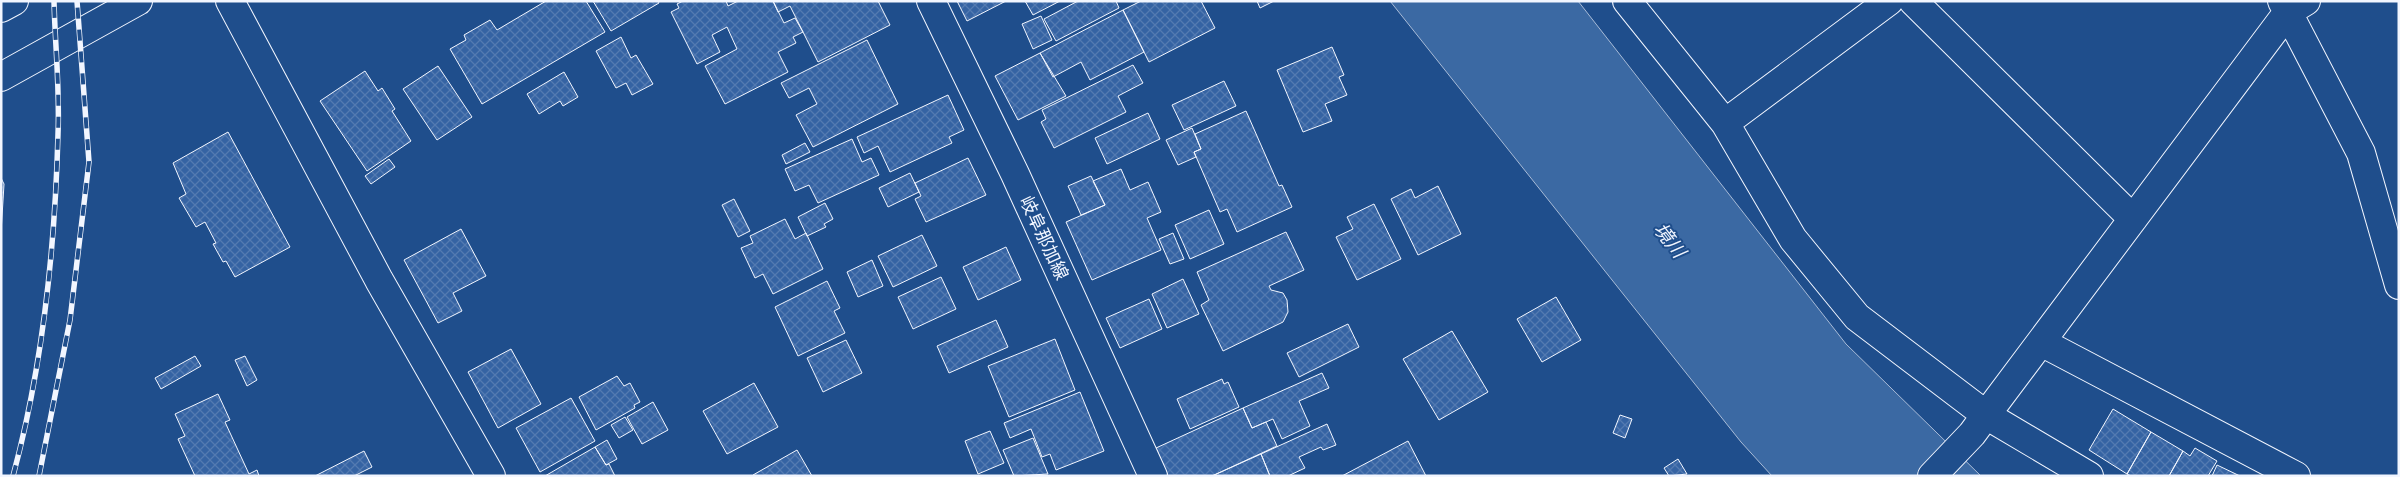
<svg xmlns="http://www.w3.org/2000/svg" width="2400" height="477" font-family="Literata,'Noto Sans JP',serif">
  <defs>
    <pattern id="building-cross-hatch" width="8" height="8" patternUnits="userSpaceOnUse" patternTransform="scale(1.25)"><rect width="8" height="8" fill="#3563a3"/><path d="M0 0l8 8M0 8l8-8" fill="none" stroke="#537ab1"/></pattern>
  </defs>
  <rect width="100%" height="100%" fill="#1f4e8c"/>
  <path fill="#3b69a3" stroke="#a8bbd7" d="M1390,1H1578L1846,344L1981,476H1772L1741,442Z"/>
  <path fill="url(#building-cross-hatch)" stroke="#f2f6ff" d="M546,1H586L605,32L482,104L450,49L466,40L464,35L490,20L497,30Z
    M593,1H658L659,3L611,31Z
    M683,1H726L728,6L738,1H773L784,23L795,18L803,32L793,37L796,43L778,52L788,72L725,104L705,66L737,49L727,27L712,35L720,52L697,64L671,12L679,8L677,4Z
    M773,1H878L890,25L818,62L790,6L778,12Z
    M957,1H1006L967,21Z
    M1025,1H1060L1033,15Z
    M1078,1H1116L1119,8L1056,41L1044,19Z
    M1141,1H1201L1215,28L1149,62L1123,10Z
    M1257,1H1274L1260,8Z
    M1123,10L1144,52L1090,80L1081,62L1053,77L1040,53Z
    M1041,16L1052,40L1033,49L1022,24Z
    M621,37L631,58L636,55L653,84L632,95L626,83L616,88L596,51Z
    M867,40L898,104L813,147L796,115L817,104L809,88L789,98L781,83Z
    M1332,47L1344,75L1339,77L1347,95L1325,104L1332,121L1303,132L1277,70Z
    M1040,53L1066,96L1018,120L995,76Z
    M1133,65L1143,83L1118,96L1126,112L1054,148L1041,122L1046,119L1042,110Z
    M438,66L472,117L437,140L403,89Z
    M365,71L378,91L382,88L395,109L392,111L411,141L367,171L320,101Z
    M564,72L578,97L563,106L560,101L539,114L527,94Z
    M1224,81L1236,106L1184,130L1172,105Z
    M948,95L964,130L949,137L952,143L890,172L878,146L864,153L857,137Z
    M1246,111L1279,186L1282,185L1292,207L1237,232L1227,209L1220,212L1194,152L1201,149L1195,134Z
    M1148,113L1160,139L1107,164L1095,138Z
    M1192,128L1201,149L1194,152L1196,157L1178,165L1166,140Z
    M228,132L290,247L235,277L226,261L223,262L213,244L216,243L205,222L196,227L179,198L186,194L173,163Z
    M852,139L862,162L871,158L879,175L818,203L809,185L795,191L785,169Z
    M805,143L810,152L786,164L782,155Z
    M968,158L986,195L926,222L915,199L921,196L915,183Z
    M389,159L395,167L371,184L365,176Z
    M1121,169L1130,190L1148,182L1161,212L1147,218L1161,250L1092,280L1066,222L1105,205L1093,181Z
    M910,173L919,192L888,207L879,188Z
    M1091,176L1105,205L1081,215L1068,186Z
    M1,178L4,184L1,233Z
    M1438,186L1461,234L1418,255L1391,199L1411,189L1415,198Z
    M734,199L750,231L738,237L722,205Z
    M825,203L833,219L824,224L826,227L807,236L798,217Z
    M1374,204L1401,259L1357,280L1336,237L1353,229L1347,217Z
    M1209,210L1224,244L1190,259L1175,225Z
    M785,219L795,239L806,233L823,269L773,294L763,274L755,278L741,248L753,243L750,236Z
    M461,229L486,276L453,293L462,311L438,323L404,260Z
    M1286,232L1304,270L1269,286L1271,290L1283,293L1287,300L1288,312L1283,322L1223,351L1201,305L1209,300L1197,272Z
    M1173,233L1184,259L1170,264L1159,239Z
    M922,235L937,266L893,287L878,256Z
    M1006,247L1021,280L978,300L963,267Z
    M872,260L883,286L858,297L847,272Z
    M941,277L956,309L913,329L898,297Z
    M1183,279L1199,314L1167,328L1152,294Z
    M827,281L840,308L834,311L845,333L798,356L775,307Z
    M1556,297L1581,340L1542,362L1517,319Z
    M1149,299L1162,329L1120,348L1106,318Z
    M996,320L1008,347L949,373L937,346Z
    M1348,324L1359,347L1299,377L1287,353Z
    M1452,331L1488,392L1439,420L1403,359Z
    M1055,339L1075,390L1009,417L988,366Z
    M846,340L862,373L823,392L807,358Z
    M511,349L541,404L498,428L468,372Z
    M195,356L201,366L161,389L155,378Z
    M245,356L257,380L247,386L235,360Z
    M1322,373L1329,388L1299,401L1310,426L1282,439L1273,419L1252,428L1243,408Z
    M617,376L624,386L630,383L640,402L634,405L635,408L596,430L579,397Z
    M1222,379L1224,384L1228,382L1239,407L1190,429L1177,399Z
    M754,383L778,427L727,454L703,411Z
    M1080,392L1104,451L1056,470L1050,454L1042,457L1031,429L1010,438L1004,423Z
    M218,394L230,420L225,422L249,474L257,470L259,476H195L178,439L185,436L175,414Z
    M571,398L595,441L540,472L516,428Z
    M653,402L668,430L642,444L627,417Z
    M1243,408L1252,428L1266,422L1277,446L1212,476H1168L1156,448Z
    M2113,409L2151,432L2127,474L2089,450Z
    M1620,415L1632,419L1625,438L1613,433Z
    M625,417L633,430L619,438L611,425Z
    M1327,424L1336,445L1323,450L1321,447L1299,457L1305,468L1288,476H1270L1261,454Z
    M990,431L1004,463L978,474L965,441Z
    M2151,432L2183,451L2169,476H2131L2127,474Z
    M1033,438L1048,474L1014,476L1003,450Z
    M607,440L617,459L606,465L595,447Z
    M1408,441L1426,476H1342Z
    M595,447L606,465L609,464L615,476H545Z
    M2195,448L2217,461L2208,476H2169L2183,451L2190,456Z
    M797,450L812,476H753V475Z
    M364,451L372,467L354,476H315Z
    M1261,454L1270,476H1212Z
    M1678,459L1687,474L1669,476L1664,468Z
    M2217,465L2240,476H2212Z"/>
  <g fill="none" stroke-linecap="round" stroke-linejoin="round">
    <g stroke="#f2f6ff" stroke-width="30">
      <path id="minor" d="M230,1L379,280L491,476
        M1627,1L1725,123L1793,239L1857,317L1986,415L2089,476
        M1913,1L2133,219
        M2282,1L2361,153L2399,285
        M1725,123L1889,1
        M2041,342L2296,476
        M1932,476L1972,434L1986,415L2288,12L2306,1"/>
    </g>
    <g stroke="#f2f6ff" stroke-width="30">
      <path id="major" d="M931,1L1015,174L1153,476"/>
    </g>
    <g stroke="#f2f6ff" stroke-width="30">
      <path id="highway" d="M1,8L14,1
        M1,77L138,1"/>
    </g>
    <use href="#minor" stroke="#1f4e8c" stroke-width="28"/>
    <use href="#major" stroke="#1f4e8c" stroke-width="28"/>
    <use href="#highway" stroke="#1f4e8c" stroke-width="28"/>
    <g stroke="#f2f6ff" stroke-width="5.5">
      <path id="rail" d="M13,476C43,365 55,249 58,134C60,90 55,45 54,1
        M39,476L70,320L89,162L77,1"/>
    </g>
    <use href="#rail" stroke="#1f4e8c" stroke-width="4" stroke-dasharray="11" stroke-linecap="butt"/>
  </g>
  <g text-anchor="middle" stroke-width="4" stroke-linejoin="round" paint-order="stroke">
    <g font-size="18" fill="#f2f6ff" stroke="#1f4e8c">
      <text transform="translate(1044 238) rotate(65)" y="6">岐阜那加線</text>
    </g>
    <g font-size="19" font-style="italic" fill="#f2f6ff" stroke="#1f4e8c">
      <text transform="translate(1670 240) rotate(52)" y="7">境川</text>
    </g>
  </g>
  <rect width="2400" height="477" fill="none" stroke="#f2f6ff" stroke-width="5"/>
</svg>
